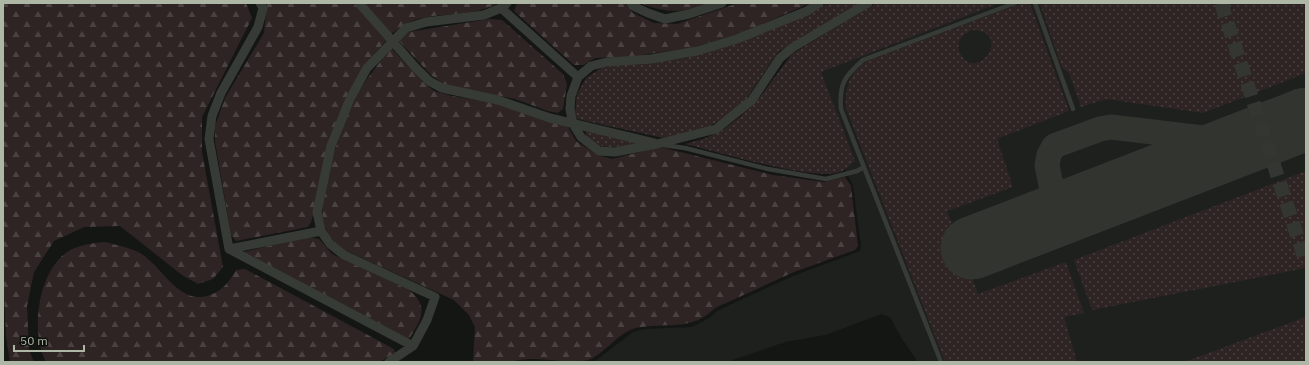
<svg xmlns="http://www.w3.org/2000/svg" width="1309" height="365" font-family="'IBM Plex Sans',sans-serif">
  <defs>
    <pattern id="grass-dots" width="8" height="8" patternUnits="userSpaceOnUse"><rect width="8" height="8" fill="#2e2424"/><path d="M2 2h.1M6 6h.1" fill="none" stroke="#4a4241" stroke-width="1.8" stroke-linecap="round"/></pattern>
    <pattern id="forest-firs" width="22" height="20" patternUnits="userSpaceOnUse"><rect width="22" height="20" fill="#2e2424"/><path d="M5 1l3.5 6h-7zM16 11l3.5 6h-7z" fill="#4a4241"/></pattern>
  </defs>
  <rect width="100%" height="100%" fill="#141614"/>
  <path fill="#1e201d" d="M906,3H1306V362H918L902,339L890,317L881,314L825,335L785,342L727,362H594L633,332L644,329L692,327L711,317L717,311L793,276L860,251L861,246L853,185L838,157L812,73Z"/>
  <path fill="url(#grass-dots)" fill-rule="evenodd" d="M828,3H860L778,52L745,101L723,119L704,129L663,138L577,119L575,112L577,94L586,78L603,67L687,58L769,31Z
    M876,3H999L821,72L855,161C850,164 845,171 840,172C815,182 715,151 685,144L706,138L724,129L741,116L760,97L792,54Z
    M1023,3H1028L1032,9L1069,111L997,139L1013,187L947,211L978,294L1066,262L1084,313L1064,317L1077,362H945L846,108C845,88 849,73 867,61ZM973,30C1014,32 976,85 960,53C955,42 963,33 973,30Z
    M1306,3V73L1203,113L1106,99L1081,107L1069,73L1062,68L1040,4Z
    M585,131L640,144C622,146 591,154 585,131Z
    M1306,171V268L1092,310L1074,260Z
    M1306,317V362H1184Z"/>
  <path fill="url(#forest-firs)" d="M3,3H246L252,18L202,117V152L223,267L213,279L198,284L182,275L120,226L84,227L54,241L34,272L27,306L29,350L34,362H10L6,336L3,276Z
    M267,3H354L386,41L366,63L345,100L311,222L308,227L236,241L231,235L215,141V126L225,98L264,33Z
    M365,3H498C473,17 445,12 418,19C408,21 400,28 391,34Z
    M517,3H625L633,13L654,23L677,24L738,3H811L739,34L690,48L634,56L595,58L583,65H574L514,11Z
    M640,3H711C684,13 667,14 640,3Z
    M490,19L502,20L563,74L567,84L563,109L558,113L548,111L515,99L445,85L431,75L399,41L409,32Z
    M391,48L423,82L434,91L452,96L505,105L568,127L576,141L597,155L612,159L660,147L773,175L824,182L845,177L851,186L858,246L855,250L794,272L715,308C692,332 665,322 636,328C621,331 605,352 591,359C571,365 551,358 531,359C523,359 515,361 507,362C496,363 484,362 473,362L475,327L469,315L454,300L342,249C335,242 327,235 324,225C315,196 345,116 360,90C369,75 380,62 391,48Z
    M306,237L319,239L332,254L409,290C430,307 421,320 409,339L243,252Z
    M105,242C116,245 128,247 138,252C162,264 178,307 210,295C223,290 229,282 236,270L245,269L394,349L395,353L379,362H46C30,332 38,272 67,252C78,245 93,243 105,242Z"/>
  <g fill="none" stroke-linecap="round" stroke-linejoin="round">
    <path stroke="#31342f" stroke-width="25" d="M1090,202L1070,198L1051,185L1047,165L1049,155L1054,146L1100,129L1111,127L1245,143"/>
    <path stroke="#31342f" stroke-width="63" d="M972,248L1306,119"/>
    <path stroke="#333631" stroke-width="14" stroke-dasharray="14 7" stroke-linecap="butt" d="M1221,3L1306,263"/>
    <path stroke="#373b35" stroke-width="4.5" d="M1035,3L1073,109
      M663,145L685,148L768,169L826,179L857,171L864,167
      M941,362L841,109C839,84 844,77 863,60L1015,3"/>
    <path stroke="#373b35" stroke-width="9" d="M359,3L415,67L429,81L442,88L498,100L550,118L654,143
      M631,3L633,6L648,13L665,19L689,14L722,3
      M819,3L807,11L737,39L697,51L651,59L607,62L591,66L578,77L571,96L570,109L573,124L581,137L599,151L615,152L657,144L716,129L752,100L780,58L792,48L868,3
      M501,8L578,77
      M229,249L209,139L212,116L221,93L258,27L263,8L260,3
      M229,249L413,346
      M229,249L321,231
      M389,362L413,346L427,320L435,297L344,255L330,244L321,231L317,212L331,146L350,99L367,68L406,28L426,22L484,15L501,8L507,3"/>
  </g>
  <rect width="1309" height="365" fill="none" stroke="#aeb7a5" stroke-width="8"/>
  <path d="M14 345v6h70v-6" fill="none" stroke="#aeb7a5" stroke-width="2"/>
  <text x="20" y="345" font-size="12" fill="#aeb7a5" stroke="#0f110f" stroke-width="3" paint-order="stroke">50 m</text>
</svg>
